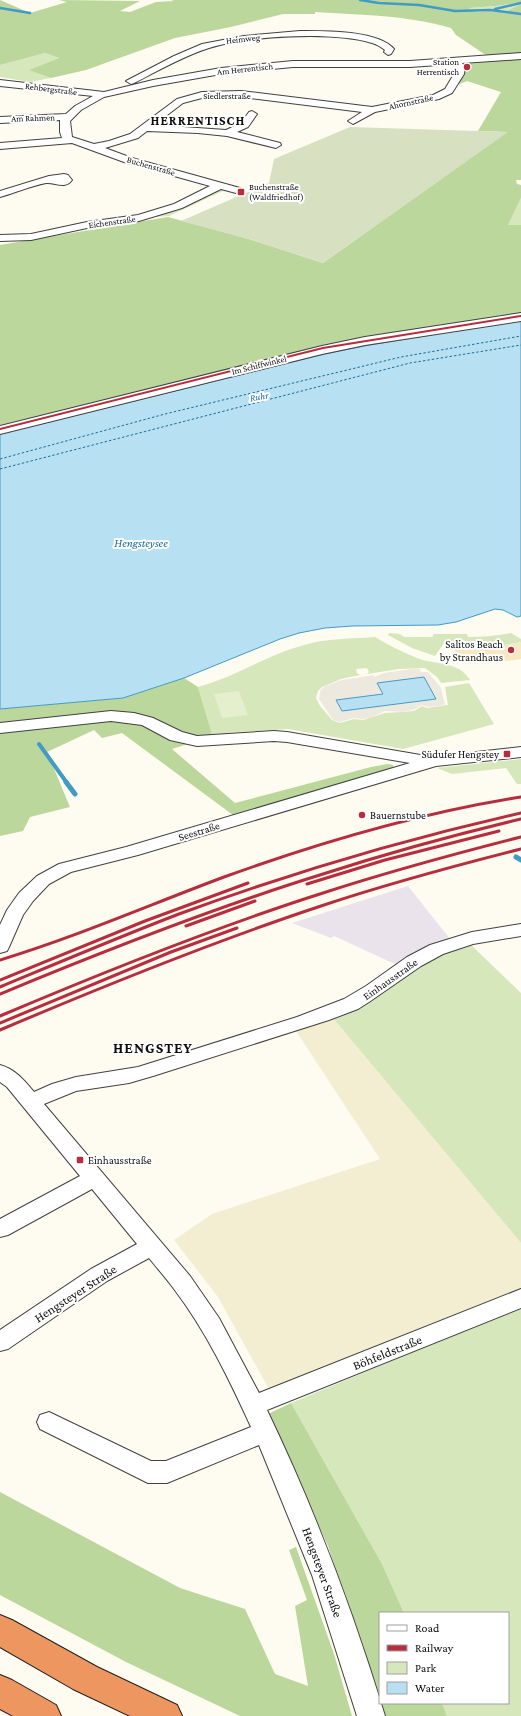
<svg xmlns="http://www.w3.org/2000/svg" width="521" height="1716" font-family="'Crimson Pro',serif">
  <rect width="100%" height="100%" fill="#fefbf0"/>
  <path fill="#ebe3ec" d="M408,886L450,939L397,965L334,936L331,938L292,923Z"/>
  <path fill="#f3eed1" d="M333,1018L521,1243V1288L270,1391L218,1297L174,1240L212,1214L380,1159L296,1031Z"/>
  <path fill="#d5e7bb" d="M518,3L521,4L505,12H477L469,8L496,6Z
    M45,53L59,58L30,70L51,78L30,82L0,77V65Z
    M218,190H225L169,216L154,217L153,216Z
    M521,198V225H508Z
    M389,633L400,634L404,637H432L434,634H467L468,637C482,637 496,636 511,633L521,639V642C495,648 470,648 444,643L435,656L412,648L388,635Z
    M375,637C388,645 402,652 417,658C435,665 459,661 470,680L441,683L437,677L425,668L399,669L367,674L369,672L367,668L356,669L357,673L360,675L341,679L322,687L318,691L316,698L320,706L332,720L340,723L354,719L363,720L385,713L403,712L414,711L422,706L427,708L448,705L445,687L469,683L494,724L403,749L288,729L212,734L198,687C235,677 267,655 304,645C327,638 351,639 375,637Z
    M521,759V784H517L506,768L452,774L437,768Z
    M469,943L521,993V1243L333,1018L353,1010L377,997L428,960Z
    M521,1307V1716H447L442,1703H508V1613H404L382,1564L291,1403Z"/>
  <path fill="#bbd79b" d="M0,0L30,13L67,2L59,0L140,1L120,11L130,12L156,2L174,1L171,0H521V4L518,3L496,6L469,8L477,12H505L521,4V180H516L517,184L521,185V198L508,225H521V315L367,339L155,387L0,427V245L168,217L249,239L323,263L507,132L478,131L501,92L467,81L457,85L464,73L462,62L490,58L456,35L451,28C407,15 361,15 315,12V14H283L231,27L175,38L86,70L51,78L29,70L59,58L45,53L0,65Z
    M184,678L198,687L212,734L228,733L230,739L197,741L172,749L235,803L371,767L388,764L393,765V768L233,815L122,733L102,738L94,730L47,752L70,807L30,817L23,831L0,836V709L123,698Z
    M291,1403L382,1564L404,1613H380V1703H442L447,1716H384L328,1546L268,1414Z
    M0,1492L180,1588L245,1609L275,1674L308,1686L295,1606L307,1600L289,1550L296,1547L334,1654L352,1716H240L126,1662L0,1595Z"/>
  <path fill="#f8e7bf" d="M521,642V659C497,663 474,663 450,659L458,646L493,647Z"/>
  <path fill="#d8e0c2" d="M350,127L508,132L323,263L249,239L181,221L269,183L274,159Z"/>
  <path fill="#e6efcd" d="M239,691L248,715L222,718L214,694Z"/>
  <path fill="#eee9df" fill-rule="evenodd" d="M411,669H420L421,672H428L441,688L445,705L428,707L422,705L413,710L402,712L385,711L370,718L363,719L354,718L340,722L333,720L319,699L320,691L325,686L342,680L374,675V677L384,673ZM378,683L435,699L337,700L383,694Z"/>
  <path fill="#b7e1f3" stroke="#429bc7" d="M521,320V616L517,617L503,610L495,609L456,622L438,625L352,626L325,628L299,633L280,639L184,678L123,698L0,709V434L325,354L364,346Z
    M424,677L436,699L342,711L336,700L383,694L377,683Z"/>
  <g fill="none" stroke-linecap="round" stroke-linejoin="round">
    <path stroke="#429bc7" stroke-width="2.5" d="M360,0L379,3L419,5L455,11L490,10L521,14
      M0,8L30,13
      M495,9L521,3"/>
    <path stroke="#429bc7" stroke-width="4" d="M39,744L67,783"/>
    <path stroke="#429bc7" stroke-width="5" d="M66,782L75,794
      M516,857L521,860"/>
    <path stroke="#1d6d9b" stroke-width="1" stroke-dasharray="2.5 2" stroke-linecap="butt" d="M0,459L165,414L401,357L521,336
      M0,469L410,363L521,345"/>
    <g stroke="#414141" stroke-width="2">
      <path id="minor" d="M300,31C324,31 378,30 394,49L391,54L388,55L384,52L385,50C381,47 376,44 372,43C332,31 248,36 209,48C183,56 158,71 134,83L131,84L126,81L174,56L202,44L244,36Z
        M521,53V59L462,63L465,67L464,74L452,93L439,99L375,112L353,124L348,121L362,112L241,97L202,98L183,103L154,125L226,130L241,123L249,112L252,111L257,114L248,127L237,132L280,143L281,145L276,148L227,136L198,133L147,131L138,138L105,148L132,158L240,188L241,190L236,193L221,189L182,208L139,221L87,228L31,240L0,241V235L31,234L87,222L138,215L174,204L210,186L124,162L72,143L0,149V143L62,138L60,132V120L0,123V117L66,114L75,106L93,96L0,86V80L104,92L153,80L221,68L293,61H410ZM453,64L455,67L454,74L445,89L433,95L372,107L241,91L202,92L177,99L130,134L109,141L94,144L72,137L70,121L81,110L104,97L153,86L221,74L293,67H410Z
        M64,174L68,175L72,180C65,190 55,182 46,183C30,186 15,193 0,197V191L49,176Z
        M521,313V321L365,345L322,354L0,434V426L322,346L365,337Z
        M111,711L134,713L153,718L182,732L197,736L274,731L287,732L432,757L521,747V757L436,766L138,855L71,872L49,884L33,901L23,915L9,947L7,951L0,953V925L7,910L19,893L37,876L59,864L126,847L410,763L287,742L274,741L197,746L170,740L142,725L111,721L0,733V723Z
        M521,924V936L473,944L443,954L421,966L369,1002L358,1009L329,1020L153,1076L129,1083L76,1091L44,1104L190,1276L219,1318L259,1393L521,1289V1308L267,1410C315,1510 353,1611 385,1716H357L312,1575L259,1445L167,1483H148L40,1429L37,1422L40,1415L49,1412L151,1461H166L251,1427C229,1379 206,1331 174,1289C166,1278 157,1268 149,1258L107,1281L8,1349L0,1351V1330L91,1269L137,1244L92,1189L8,1235L0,1237V1219L80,1176L7,1087L0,1082V1065C15,1069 24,1080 34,1092L52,1084L76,1077L138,1067L297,1017L344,999L366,986L407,957L430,945L472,932Z"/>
    </g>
    <g stroke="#1f1f1f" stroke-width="2">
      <path id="highway" d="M0,1615L12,1620L97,1667L177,1705L182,1716H130L73,1689L0,1647Z
        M0,1675L12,1680L56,1705L61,1716H13L0,1709Z"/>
    </g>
    <use href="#minor" fill="#fff" fill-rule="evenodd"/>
    <use href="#highway" fill="#ed9660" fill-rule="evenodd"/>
    <path stroke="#b82d3d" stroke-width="2" d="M0,429L323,348L521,316"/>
    <path stroke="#b82d3d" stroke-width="3" d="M307,884L385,860L499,831
      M186,926L255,901
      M0,960C76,937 149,905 224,877C321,842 419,813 521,797
      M0,980L145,921L248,883
      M0,987C60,962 119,937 179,914C291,873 405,839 521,813
      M0,994C106,950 213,908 323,874C388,853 454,835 521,819
      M0,1016C106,971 213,928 323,893C388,872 454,854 521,837
      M0,1023L171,952L237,928
      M0,1030C106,985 212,942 321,906C387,884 454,866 521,849"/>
  </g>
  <g fill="#b82d3d" stroke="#fff" stroke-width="1.5">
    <circle cx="467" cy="67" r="4"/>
    <rect x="237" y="188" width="8" height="8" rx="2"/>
    <circle cx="511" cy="650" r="4"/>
    <rect x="503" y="750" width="8" height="8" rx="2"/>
    <circle cx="362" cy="815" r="4"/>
    <rect x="76" y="1156" width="8" height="8" rx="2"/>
  </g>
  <g text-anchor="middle" stroke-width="4" stroke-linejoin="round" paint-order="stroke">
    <g font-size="9" fill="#0e0e0e" stroke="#fff">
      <text transform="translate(243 39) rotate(-6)" y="3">Heimweg</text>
      <text transform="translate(245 69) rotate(-6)" y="3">Am Herrentisch</text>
      <text transform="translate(51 89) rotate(7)" y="3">Rehbergstraße</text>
      <text x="227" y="99">Siedlerstraße</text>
      <text transform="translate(411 102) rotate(-12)" y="3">Ahornstraße</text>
      <text transform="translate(33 118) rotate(-2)" y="3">Am Rahmen</text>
      <text transform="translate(151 166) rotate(16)" y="3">Buchenstraße</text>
      <text transform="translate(112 222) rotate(-8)" y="3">Eichenstraße</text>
      <text transform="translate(259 365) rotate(-14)" y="3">Im Schiffwinkel</text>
    </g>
    <g font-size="9" fill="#0e0e0e" stroke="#fff" text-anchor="end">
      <text x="459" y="65">Station<tspan x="459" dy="10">Herrentisch</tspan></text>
      <text x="249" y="190" text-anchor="start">Buchenstraße<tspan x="249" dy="10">(Waldfriedhof)</tspan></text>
    </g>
    <g font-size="10" font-style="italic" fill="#1d6d9b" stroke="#fff">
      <text transform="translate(259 396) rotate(-10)" y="4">Ruhr</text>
    </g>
    <g font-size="11" fill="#0e0e0e" stroke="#fff" text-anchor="end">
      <text x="503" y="648">Salitos Beach<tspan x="503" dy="13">by Strandhaus</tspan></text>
      <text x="499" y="758">Südufer Hengstey</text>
      <text x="370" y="819" text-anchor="start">Bauernstube</text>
      <text x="88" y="1164" text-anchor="start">Einhausstraße</text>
    </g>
    <g font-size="11" fill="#0e0e0e" stroke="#fff">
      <text transform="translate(199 831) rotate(-17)" y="4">Seestraße</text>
      <text transform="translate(390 979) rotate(-35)" y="4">Einhausstraße</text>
    </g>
    <g font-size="12" font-style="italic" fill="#1d6d9b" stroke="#fff">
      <text x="141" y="547">Hengsteysee</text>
    </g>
    <g font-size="13" font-weight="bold" letter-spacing="1" fill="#0e0e0e" stroke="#fff">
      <text x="198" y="125">HERRENTISCH</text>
    </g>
    <g font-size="13" fill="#0e0e0e" stroke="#fff">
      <text transform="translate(75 1293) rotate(-33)" y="5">Hengsteyer Straße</text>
      <text transform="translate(387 1352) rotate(-22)" y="5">Böhfeldstraße</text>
      <text transform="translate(323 1572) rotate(70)" y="5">Hengsteyer Straße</text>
    </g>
    <g font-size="15" font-weight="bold" letter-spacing="1" fill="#0e0e0e" stroke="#fff">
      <text x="153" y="1053">HENGSTEY</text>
    </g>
  </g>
  <rect x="379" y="1612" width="130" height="92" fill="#ffffff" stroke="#9f9f9f"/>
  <rect x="387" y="1625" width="20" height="6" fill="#ffffff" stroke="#9f9f9f"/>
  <text x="415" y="1632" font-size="12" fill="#0e0e0e">Road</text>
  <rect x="387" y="1645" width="20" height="6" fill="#b82d3d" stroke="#9f9f9f"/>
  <text x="415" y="1652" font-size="12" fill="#0e0e0e">Railway</text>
  <rect x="387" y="1662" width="20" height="12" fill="#d5e7bb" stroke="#9f9f9f"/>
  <text x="415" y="1672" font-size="12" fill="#0e0e0e">Park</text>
  <rect x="387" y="1682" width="20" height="12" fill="#b7e1f3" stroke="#9f9f9f"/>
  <text x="415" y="1692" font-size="12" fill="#0e0e0e">Water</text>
</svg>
